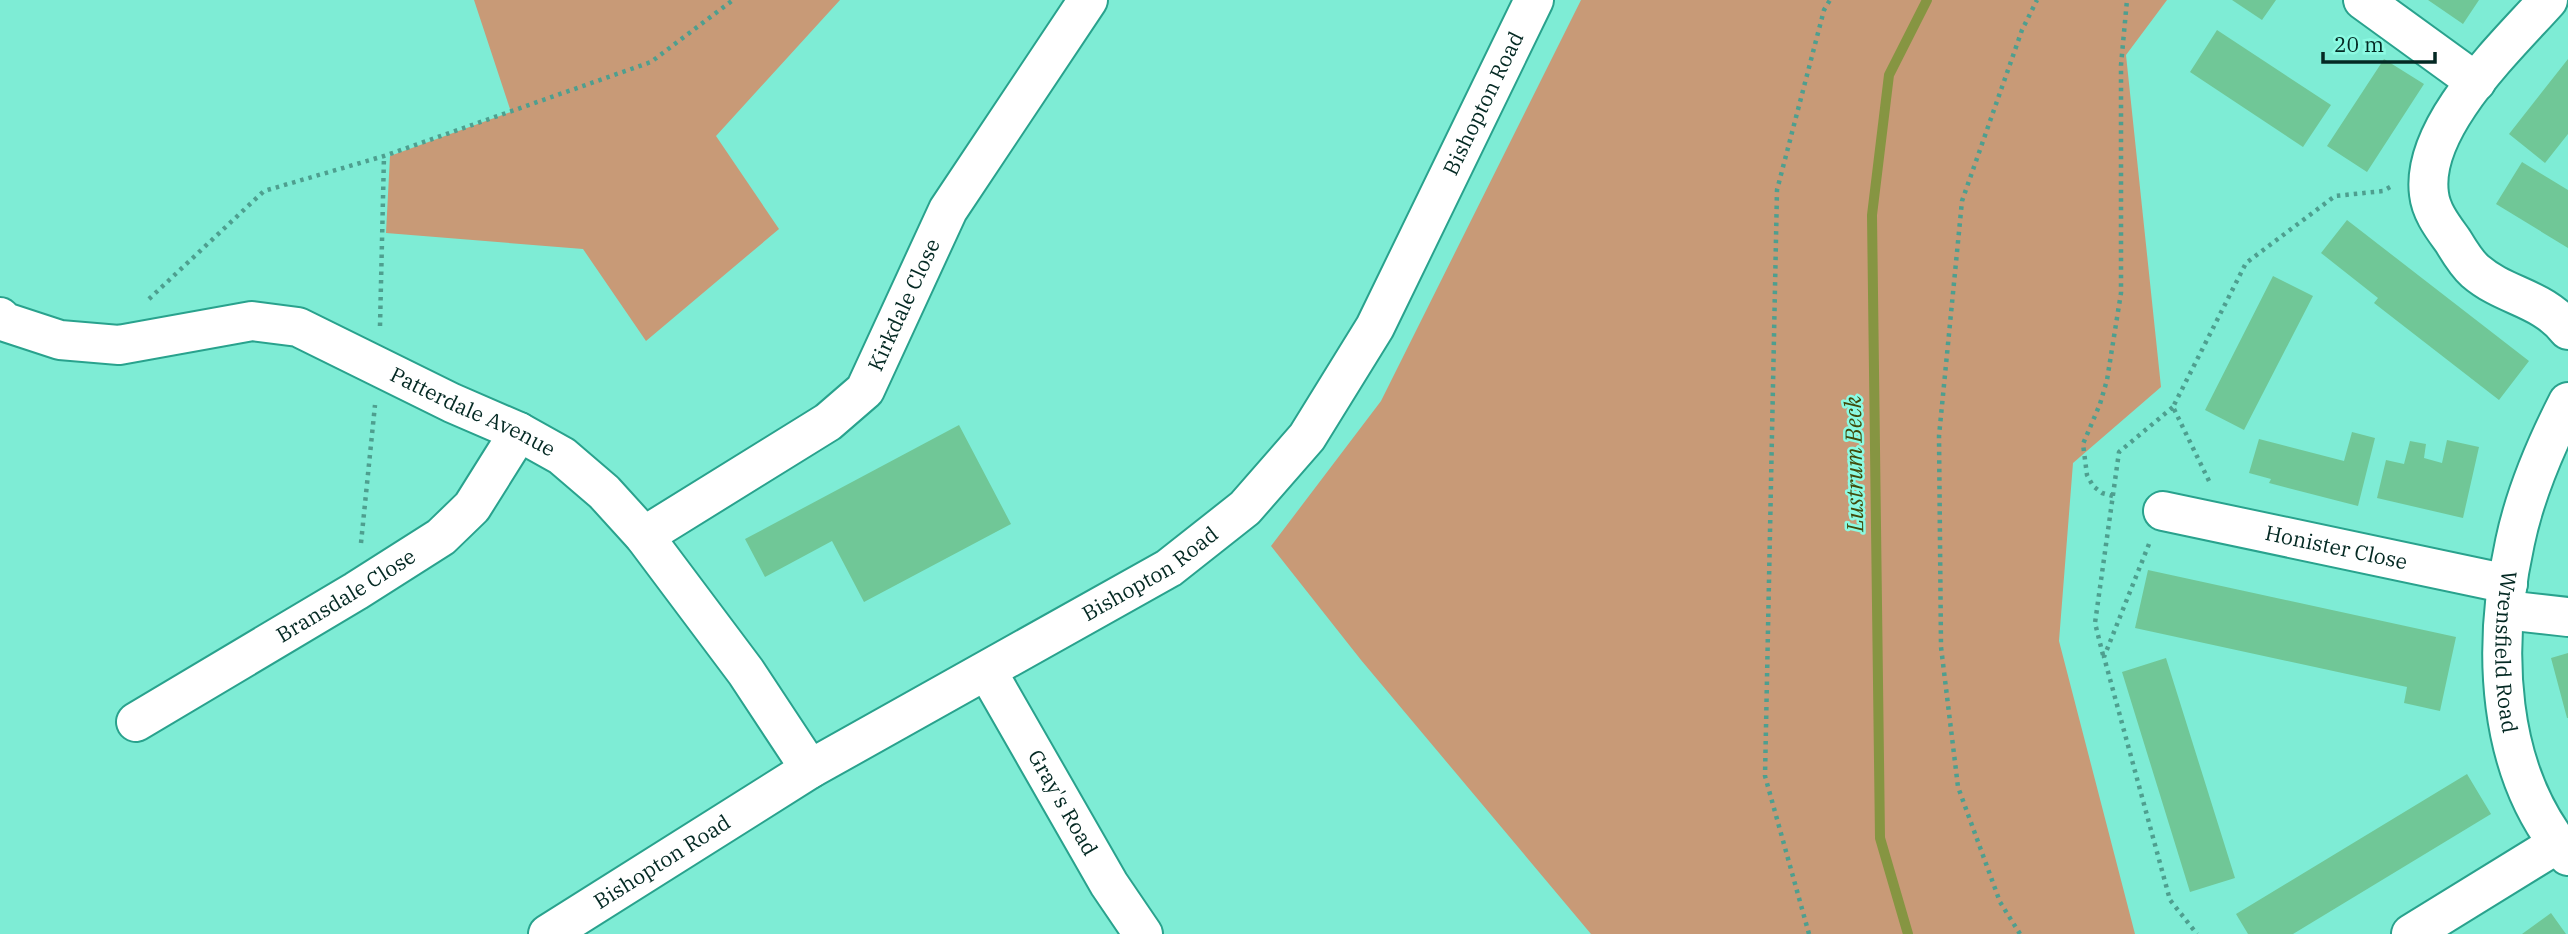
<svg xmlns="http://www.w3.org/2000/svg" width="2568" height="934" font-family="'IBM Plex Serif',serif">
  <rect width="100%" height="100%" fill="#7eecd5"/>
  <path fill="#c89a77" d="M474,0H840L716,136L779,229L646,341L583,249L386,233L390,156L511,112Z
    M1581,0H2167L2126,55L2161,387L2073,463L2059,641L2135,934H1591L1361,660L1271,546L1381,401Z"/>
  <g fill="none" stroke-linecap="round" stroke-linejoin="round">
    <path stroke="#869542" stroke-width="10" d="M1908,934L1880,838L1872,215L1889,75L1927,0"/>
  </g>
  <path fill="#70c797" d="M2232,0H2276L2262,20Z
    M2428,0H2479L2463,24Z
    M2217,30L2331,105L2303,147L2190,72Z
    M2384,59L2424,84L2367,172L2327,146Z
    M2568,59V134L2545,163L2509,134Z
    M2522,162L2568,190V248L2496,204Z
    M2347,220L2529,361L2499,400L2374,303L2378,298L2321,253Z
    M2273,276L2313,296L2244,430L2205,410Z
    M959,425L1011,524L864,602L832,541L765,577L745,539Z
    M2352,432L2375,438L2358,506L2269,483L2271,479L2249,473L2259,439L2344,461Z
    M2447,440L2479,447L2463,518L2377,498L2386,460L2404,464L2410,441L2426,444L2424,458L2442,463Z
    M2148,570L2456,637L2440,711L2404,703L2407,687L2135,628Z
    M2568,653V718H2567L2551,658Z
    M2166,658L2235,878L2190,892L2122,672Z
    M2467,774L2491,814L2293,934H2248L2236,914Z
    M2551,913L2566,934H2522Z"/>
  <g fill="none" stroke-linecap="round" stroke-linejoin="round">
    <g stroke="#29a28d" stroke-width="42">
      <g id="minor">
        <path d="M2363,0L2476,82"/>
        <path d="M2548,0C2506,47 2420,127 2429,194C2431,212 2443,227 2453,241C2459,251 2466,263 2475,271C2505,297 2542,297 2568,330"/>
        <path id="s1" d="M0,317L5,322L60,340L119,345L252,321L298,327L452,403L519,432L562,456L604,492L644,536L746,672L810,769"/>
        <path id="s2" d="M2568,402C2546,445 2525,494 2515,542C2492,646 2495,771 2568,856"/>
        <path id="s3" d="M2163,511L2508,584"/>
        <path id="s4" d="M644,536L828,422L865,390L948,210L1088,0"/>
        <path d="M2505,610L2568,617"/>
        <path id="s5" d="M987,671L1109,884L1143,934"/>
        <path id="s6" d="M136,722L356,591L441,537L472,507L519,432"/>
        <path id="s7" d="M548,934L810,769L1169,568L1245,508L1307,437L1375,327L1534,0"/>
        <path d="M2411,934L2557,844"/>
      </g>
    </g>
    <path stroke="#4e9f8f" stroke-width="4.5" stroke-dasharray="3.5 5" stroke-linecap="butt" d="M149,299L264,191L384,156L651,62L733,0
      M380,326L384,156
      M2209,481L2173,407L2246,263L2335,196L2383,191L2392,186
      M2113,496L2102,493L2093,486L2087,475L2083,444L2100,404L2107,380L2121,293V65L2127,0
      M361,543L375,405
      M2149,544L2104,657L2170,900L2197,934
      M2103,655L2095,623L2119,452L2173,407
      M1809,934L1765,776L1777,190L1824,10L1830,0
      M2020,934L2000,902L1958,787L1941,647L1939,436L1962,201L2022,30L2037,0"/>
    <use href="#minor" stroke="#fff" stroke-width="38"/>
  </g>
  <g text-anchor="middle" stroke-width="5" stroke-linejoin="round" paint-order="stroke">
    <g font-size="21" fill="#042923" stroke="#8bfae2">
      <text dy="7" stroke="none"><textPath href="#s7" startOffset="1290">Bishopton Road</textPath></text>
      <text dy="7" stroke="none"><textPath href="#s4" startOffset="359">Kirkdale Close</textPath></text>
      <text dy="7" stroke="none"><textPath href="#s1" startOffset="500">Patterdale Avenue</textPath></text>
      <text dy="7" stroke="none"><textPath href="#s3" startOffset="177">Honister Close</textPath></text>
      <text dy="7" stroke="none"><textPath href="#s7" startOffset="702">Bishopton Road</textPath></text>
      <text dy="7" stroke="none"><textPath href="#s6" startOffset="245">Bransdale Close</textPath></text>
      <text dy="7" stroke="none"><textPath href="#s2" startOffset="261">Wrensfield Road</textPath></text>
      <text dy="7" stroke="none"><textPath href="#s5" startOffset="152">Gray's Road</textPath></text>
      <text dy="7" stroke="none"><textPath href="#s7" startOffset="135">Bishopton Road</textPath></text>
    </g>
    <g font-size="23" font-style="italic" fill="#414a0b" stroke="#8bfae2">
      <text transform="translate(1854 464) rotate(-91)" y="8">Lustrum Beck</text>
    </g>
  </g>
  <path d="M2323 52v10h112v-10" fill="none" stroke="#042923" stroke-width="3.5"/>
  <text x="2334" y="52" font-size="21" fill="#042923" stroke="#8bfae2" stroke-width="5" paint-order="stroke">20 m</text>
</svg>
